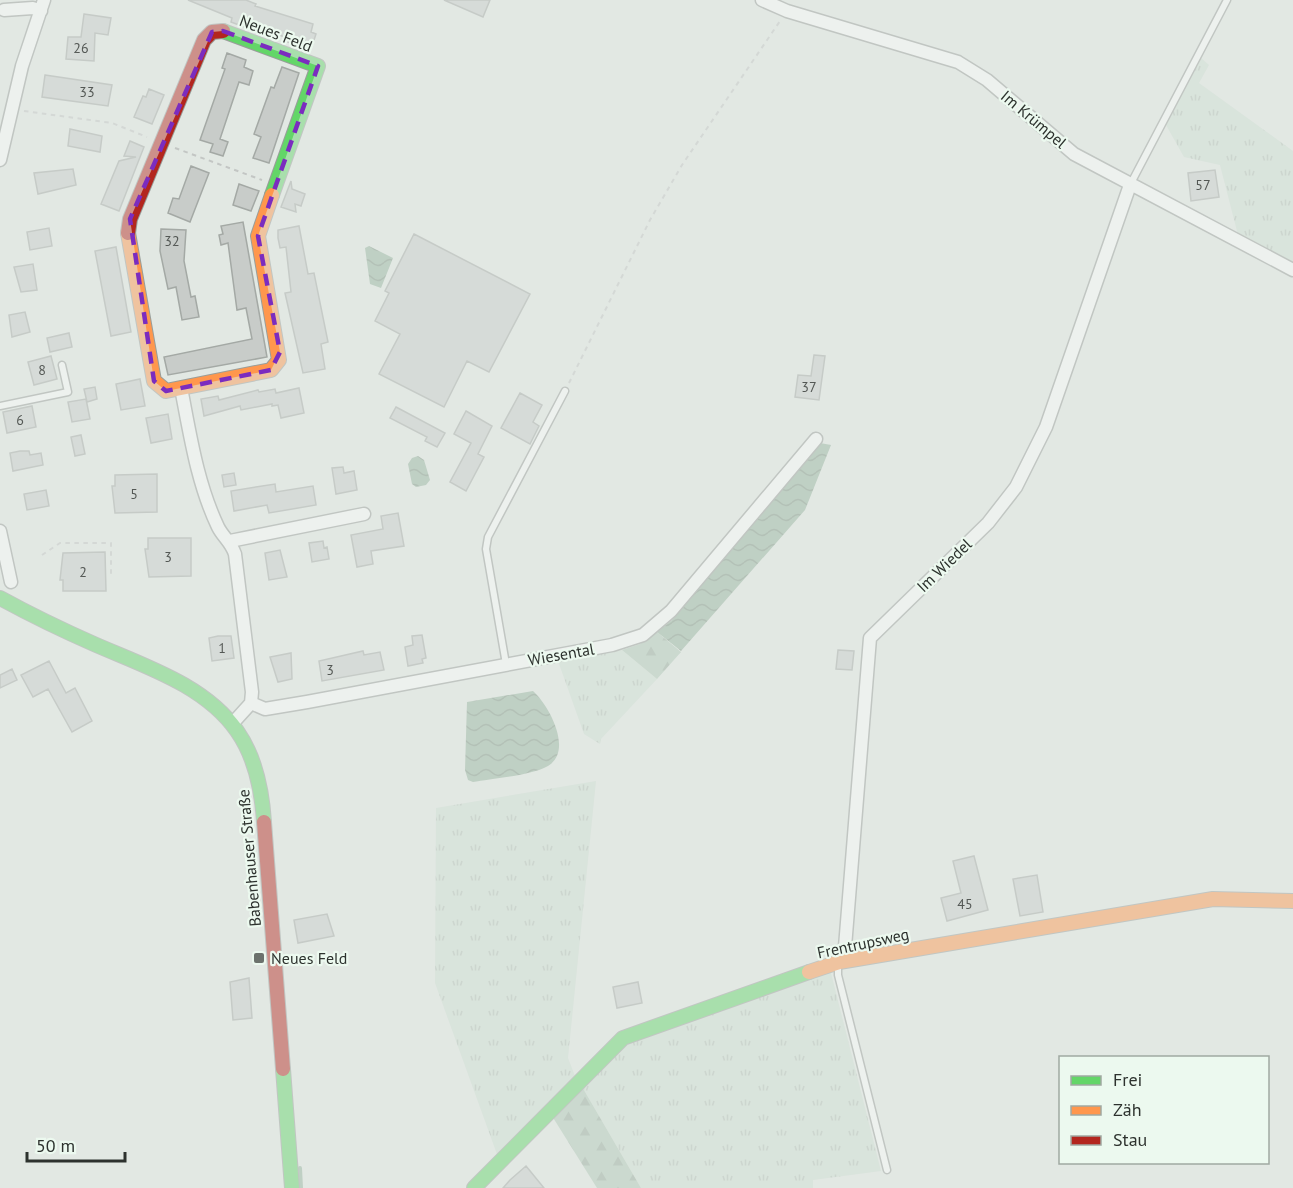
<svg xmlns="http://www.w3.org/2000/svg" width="1293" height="1188" font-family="'PT Sans',sans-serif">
  <defs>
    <pattern id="grass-tufts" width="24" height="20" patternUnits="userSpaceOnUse" patternTransform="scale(1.5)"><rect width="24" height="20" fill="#cfdfd2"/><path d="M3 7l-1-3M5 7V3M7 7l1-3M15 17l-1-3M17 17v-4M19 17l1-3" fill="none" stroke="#b2c0b5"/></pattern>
    <pattern id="forest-firs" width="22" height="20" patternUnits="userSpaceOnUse" patternTransform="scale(1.5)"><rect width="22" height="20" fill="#afc8b5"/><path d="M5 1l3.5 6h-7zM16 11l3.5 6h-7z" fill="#97ac9c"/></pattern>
    <pattern id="water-waves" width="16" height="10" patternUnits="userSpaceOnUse" patternTransform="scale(1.5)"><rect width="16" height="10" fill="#96b39d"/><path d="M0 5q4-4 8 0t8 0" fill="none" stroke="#7b9280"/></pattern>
  </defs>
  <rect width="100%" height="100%" fill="#e2e8e3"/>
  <path fill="url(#grass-tufts)" d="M1201,58L1209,65L1199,83L1293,151V264L1238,235L1220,165L1184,157L1166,125Z
    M622,650L657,679L601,739L600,744L584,734L558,661Z
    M596,781L568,1058L575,1076L498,1157L435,983L436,808Z
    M830,969L881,1171L813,1180V1188H641L581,1085L624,1042Z"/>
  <path fill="url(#forest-firs)" d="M657,632L681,652L657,679L622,650L640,644Z
    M581,1085L641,1188H597L552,1116Z"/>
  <path fill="url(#water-waves)" d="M369,246L393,258L381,288L370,284L365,248Z
    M820,443L831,445L805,510L681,651L657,632L672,620Z
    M418,456L424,460L430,480L426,485L416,487L412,484L408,464L412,458Z
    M533,691C549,705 575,753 546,767C532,775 491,779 473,782L468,780L465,770L467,702Z"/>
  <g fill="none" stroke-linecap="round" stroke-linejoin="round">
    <path stroke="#96b39d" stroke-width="4" d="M300,1168L301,1188"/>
  </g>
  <path fill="#c8ccc9" stroke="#a4a9a5" stroke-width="1.5" d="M188,0H246L256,4L255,6L313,24L311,32L316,34L312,46L306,44L305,48L288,42L290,39L249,24L247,28L231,22L232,18Z
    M444,0H490L483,17Z
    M84,14L111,18L108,35L95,33L94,61L66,59L68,37H81Z
    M227,53L246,60L244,67L253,71L249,85L239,82L220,139L228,142L223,156L210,152L213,144L200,140L225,69L222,68Z
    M282,67L299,73L269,163L253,158L261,137L254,134L271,87L274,88Z
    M45,75L112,85L108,106L42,97Z
    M149,89L164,95L152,124L134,117L143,96L146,97Z
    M70,129L102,136L100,152L68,146Z
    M130,141L144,147L119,211L101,204L119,161L136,157L124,156Z
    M191,166L209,173L190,222L168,213L173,198L179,199Z
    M73,169L76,185L38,194L34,173Z
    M1215,170L1219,197L1191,201L1188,173Z
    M291,181L292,189L305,194L301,206L295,204L296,212L281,207Z
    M239,184L259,191L251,211L233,205Z
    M243,222L267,357L168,375L164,357L252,339L246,308L237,310L228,243L221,245L219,235L223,234L221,226Z
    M299,226L308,274L314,273L328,342L321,344L325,369L303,373L285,293L291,292L286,247L280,248L278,238V230Z
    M49,228L52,246L30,250L27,232Z
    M161,229L186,230L184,261L191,297L195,296L199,317L182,320L176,287L168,289L160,251Z
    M414,234L530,294L489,372L467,361L444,407L379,374L400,334L375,321L389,293L385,291Z
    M116,247L131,332L111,336L95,251Z
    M33,264L37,290L21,292L14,267Z
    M25,312L30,332L12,337L9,315Z
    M69,333L72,347L50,352L47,338Z
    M814,355L825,356L819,400L795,397L798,375L811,376Z
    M51,356L57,379L34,385L28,362Z
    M140,379L145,406L121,410L116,384Z
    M95,387L97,399L87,402L84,389Z
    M299,388L304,413L281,418L278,405L272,406V404L241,410L240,406L204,416L201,399L218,396L219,400L258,390L259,392L275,389L276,393Z
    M520,393L542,405L533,422L539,426L530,444L501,428Z
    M86,399L90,419L72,422L68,402Z
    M32,406L36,427L7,433L3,412Z
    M396,407L445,433L437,447L425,441L427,437L390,418Z
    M466,411L492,426L478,454L484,457L466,491L450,482L471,443L454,434Z
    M168,414L172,439L151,443L146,418Z
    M81,435L85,454L75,456L71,437Z
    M20,451H29L30,455L41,453L43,465L13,471L10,453Z
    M343,467L344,473L354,471L357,490L336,494L332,468Z
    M234,473L236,485L224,487L222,475Z
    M157,474V512L115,513L112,486H115V475Z
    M275,484L276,492L313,486L316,505L269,513L267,505L234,511L231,491Z
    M46,490L49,506L27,510L24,494Z
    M398,513L404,546L371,551L373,564L357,567L351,535L383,529L381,516Z
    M148,538H191V576L149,577L145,549H148Z
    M323,541L324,548L327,547L329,559L312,562L309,543Z
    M280,550L287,577L269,580L265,553Z
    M105,552L106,591H63V580H60L63,553Z
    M422,635L426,658L422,659L423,663L408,666L405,647L413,645L412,636Z
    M218,636H231L234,658L212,661L209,638Z
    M838,650L854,651L852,670L836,669Z
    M363,651L364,655L380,652L384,670L322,681L319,661Z
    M291,653L292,679L278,682L270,657Z
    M49,661L66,693L75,688L92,721L72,732L48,689L33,697L21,675Z
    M12,669L17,680L0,688V675Z
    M974,856L988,910L947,921L941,898L961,893L953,861Z
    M1037,875L1043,912L1020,916L1013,879Z
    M327,914L334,936L298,943L294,920Z
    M249,978L252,1018L233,1020L230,982Z
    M638,982L642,1003L617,1008L613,987Z
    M526,1166L544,1188H503L510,1180Z"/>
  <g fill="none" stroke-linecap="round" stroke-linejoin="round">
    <g stroke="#999e9a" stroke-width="9">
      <path id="lane" d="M1130,185L1227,0
        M0,406L68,392L62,365
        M506,664L486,549L488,537L565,391
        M838,965V975L887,1170"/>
    </g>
    <g stroke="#999e9a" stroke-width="15">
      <path id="street" d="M762,0L787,11L958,62L987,80L1074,154L1293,270
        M4,10L33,8L41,11
        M0,160L22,66L44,0
        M181,388C190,434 197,483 218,527C223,537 231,542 235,554L252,692L251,703L232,724
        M0,531L11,582
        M230,541L364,514
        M251,703L265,709L307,702L612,645L643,635L671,611L816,439
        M839,962L845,947L870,638L988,523L1016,487L1046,427L1130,185"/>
    </g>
    <g stroke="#999e9a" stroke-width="16">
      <path id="fast" d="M223,31L318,66L272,195
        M0,598C31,615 62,630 94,644C144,666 205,685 237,731C256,758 262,790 264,822
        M283,1069L292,1188
        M474,1188L623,1038L809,972"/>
    </g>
    <g stroke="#999e9a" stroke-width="16">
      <path id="slow" d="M128,233L154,381L166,391L271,370L279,360L258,236L272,195
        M809,972L839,962L1213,899L1293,901"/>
    </g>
    <g stroke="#999e9a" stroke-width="16">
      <path id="jam" d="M128,233L130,219L204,40L212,32L223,31
        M264,822L283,1069"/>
    </g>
    <path stroke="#c3c6c4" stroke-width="2" stroke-dasharray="4.5 4.5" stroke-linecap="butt" d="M24,111L112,123L147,137
      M175,148L262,180
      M569,383L650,220L682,165L780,21
      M42,555L60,543H111V576"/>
    <use href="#lane" stroke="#fbfcfb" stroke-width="6"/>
    <use href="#street" stroke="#fbfcfb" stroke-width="12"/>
    <use href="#fast" stroke="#63d668" stroke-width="14"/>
    <use href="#slow" stroke="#ff974d" stroke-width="14"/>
    <use href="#jam" stroke="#b3261e" stroke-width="14"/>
  </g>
  <path d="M0 0H1293V1188H0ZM223,31L318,66L258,236L280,352L271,370L166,391L154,381L130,219L212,32Z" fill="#e2e8e3" fill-opacity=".55" fill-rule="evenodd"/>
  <path fill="none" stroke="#7b2cbf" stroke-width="4.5" stroke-dasharray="12 8" stroke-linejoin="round" d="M223,31L318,66L258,236L280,352L271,370L166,391L154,381L130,219L212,32Z"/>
  <rect fill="#6c726d" stroke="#ecf9ef" stroke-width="2" x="253" y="952" width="12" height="12" rx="3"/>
  <g text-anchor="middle" stroke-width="4.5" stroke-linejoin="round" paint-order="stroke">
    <g font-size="14" fill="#545855">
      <text x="81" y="53">26</text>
      <text x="87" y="97">33</text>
      <text x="1203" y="190">57</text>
      <text x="172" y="246">32</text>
      <text x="42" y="375">8</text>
      <text x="809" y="392">37</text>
      <text x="20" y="425">6</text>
      <text x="134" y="499">5</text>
      <text x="168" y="562">3</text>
      <text x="83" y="577">2</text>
      <text x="222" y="653">1</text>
      <text x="330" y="675">3</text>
      <text x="965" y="909">45</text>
    </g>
    <g font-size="16" fill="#2d322e" stroke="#ecf9ef">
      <text transform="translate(276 33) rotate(21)" y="6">Neues Feld</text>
      <text transform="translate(1034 119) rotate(40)" y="6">Im Krümpel</text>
      <text transform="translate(944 565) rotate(-44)" y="6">Im Wiedel</text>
      <text transform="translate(561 654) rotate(-10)" y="6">Wiesental</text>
      <text transform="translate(249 858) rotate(-95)" y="6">Babenhauser Straße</text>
      <text transform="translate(863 943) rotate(-12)" y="6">Frentrupsweg</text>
    </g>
    <g font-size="16" fill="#2d322e" stroke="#ecf9ef" text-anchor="start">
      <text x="271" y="964">Neues Feld</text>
    </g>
  </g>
  <rect x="1059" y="1056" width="210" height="108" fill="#ecf9ef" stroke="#a0a9a2" stroke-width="1.5"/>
  <rect x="1071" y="1076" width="30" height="9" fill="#63d668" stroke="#a0a9a2" stroke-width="1.5"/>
  <text x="1113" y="1086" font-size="18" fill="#2d322e">Frei</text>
  <rect x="1071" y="1106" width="30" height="9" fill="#ff974d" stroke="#a0a9a2" stroke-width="1.5"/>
  <text x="1113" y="1116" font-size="18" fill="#2d322e">Zäh</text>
  <rect x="1071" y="1136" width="30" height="9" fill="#b3261e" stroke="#a0a9a2" stroke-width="1.5"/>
  <text x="1113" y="1146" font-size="18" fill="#2d322e">Stau</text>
  <path d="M27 1152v9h98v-9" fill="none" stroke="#2d322e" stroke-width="3"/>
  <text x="36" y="1152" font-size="18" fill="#2d322e" stroke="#ecf9ef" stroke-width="4.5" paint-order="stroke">50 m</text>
</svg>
